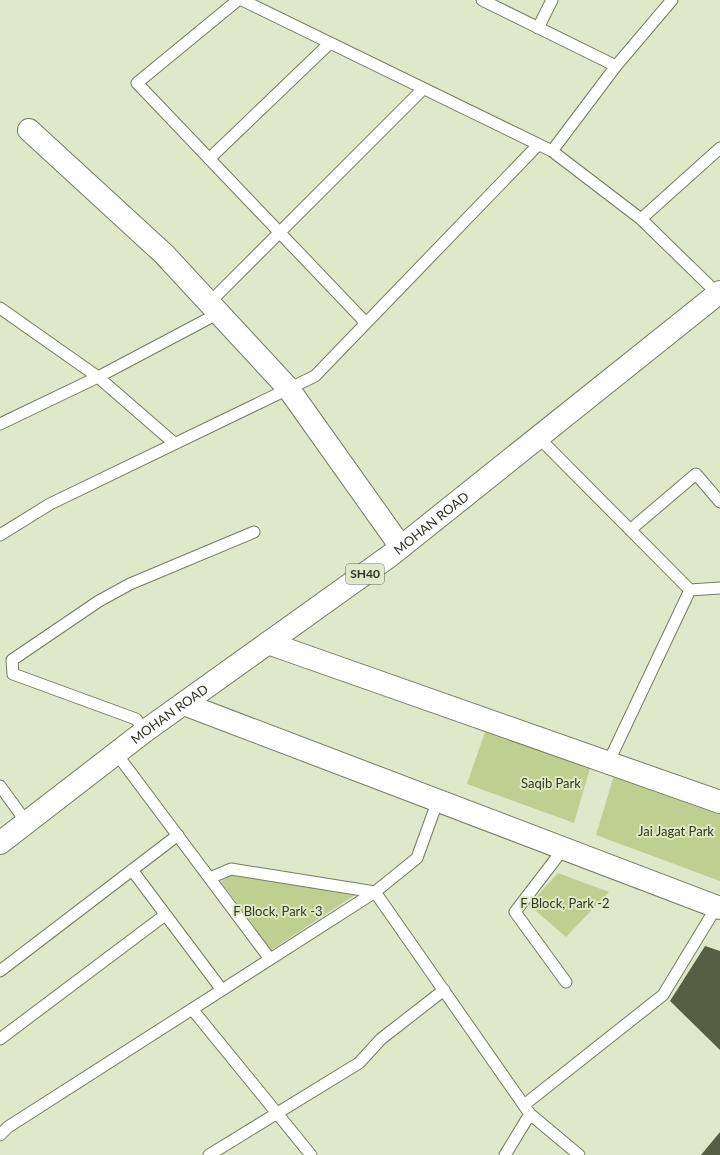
<svg xmlns="http://www.w3.org/2000/svg" width="720" height="1155" font-family="Lato,sans-serif">
  <rect width="100%" height="100%" fill="#e0e8ca"/>
  <path fill="#bfcf91" d="M486,729L591,765L574,823L467,784Z
    M614,775L720,813V881L596,835Z
    M558,873L609,892L566,937L529,905Z
    M230,875L355,895L271,950L221,882Z"/>
  <path fill="#575e44" d="M705,946L720,951V1050L670,1001Z
    M720,1132V1155H701Z"/>
  <g fill="none" stroke-linecap="round" stroke-linejoin="round">
    <g stroke="#757c61" stroke-width="13">
      <path id="service" d="M238,0L137,83L366,323
        M242,0L552,151L641,219L720,296
        M482,0L616,66
        M538,28L552,0
        M552,151L616,66L672,0
        M209,159L330,43
        M641,219L720,148
        M209,303L423,89
        M0,308L98,377L174,443
        M0,424L98,377L219,313
        M538,437L690,590L608,763
        M630,530L696,474L720,502
        M0,535L50,504L315,376L538,145
        M690,590L720,588
        M145,731L136,719L13,674L12,660L99,601L130,584L254,532
        M116,753L270,959
        M0,786L27,823
        M564,848L515,912L566,982
        M132,870L222,990
        M210,878L231,869L375,892L530,1114L579,1155
        M0,971L178,835
        M192,1009L311,1155
        M0,1039L165,915
        M524,1105L663,995L717,906
        M0,1135L8,1127L375,892L417,858L438,800
        M209,1155L359,1063L381,1039L444,990
        M505,1155L530,1114"/>
    </g>
    <g stroke="#757c61" stroke-width="24">
      <path id="minor" d="M29,130L164,254L288,388L401,547"/>
    </g>
    <g stroke="#757c61" stroke-width="24">
      <path id="tertiary" d="M268,643L720,802
        M184,704L720,908"/>
    </g>
    <g stroke="#757c61" stroke-width="24">
      <g id="primary">
        <path id="s1" d="M0,843L145,731L391,555L720,292"/>
      </g>
    </g>
    <use href="#service" stroke="#fff" stroke-width="11"/>
    <use href="#minor" stroke="#fff" stroke-width="22"/>
    <use href="#tertiary" stroke="#fff" stroke-width="22"/>
    <use href="#primary" stroke="#fff" stroke-width="22"/>
  </g>
  <g text-anchor="middle" stroke-width="4" stroke-linejoin="round" paint-order="stroke">
    <rect fill="#e0e8ca" stroke="#646957" stroke-width="1" x="346" y="564" width="38" height="20" rx="3"/>
    <g font-size="12" font-weight="bold" fill="#2f3226">
      <text x="365" y="578">SH40</text>
    </g>
    <g font-size="13" fill="#2f3226" stroke="#e0e8ca">
      <text dy="5" stroke="none"><textPath href="#s1" startOffset="537">MOHAN ROAD</textPath></text>
      <text dy="5" stroke="none"><textPath href="#s1" startOffset="213">MOHAN ROAD</textPath></text>
    </g>
    <g font-size="13" fill="#323b12" stroke="#e0e8ca">
      <text x="551" y="788">Saqib Park</text>
      <text x="676" y="836">Jai Jagat Park</text>
      <text x="565" y="908">F Block, Park -2</text>
      <text x="278" y="916">F Block, Park -3</text>
    </g>
  </g>
</svg>
